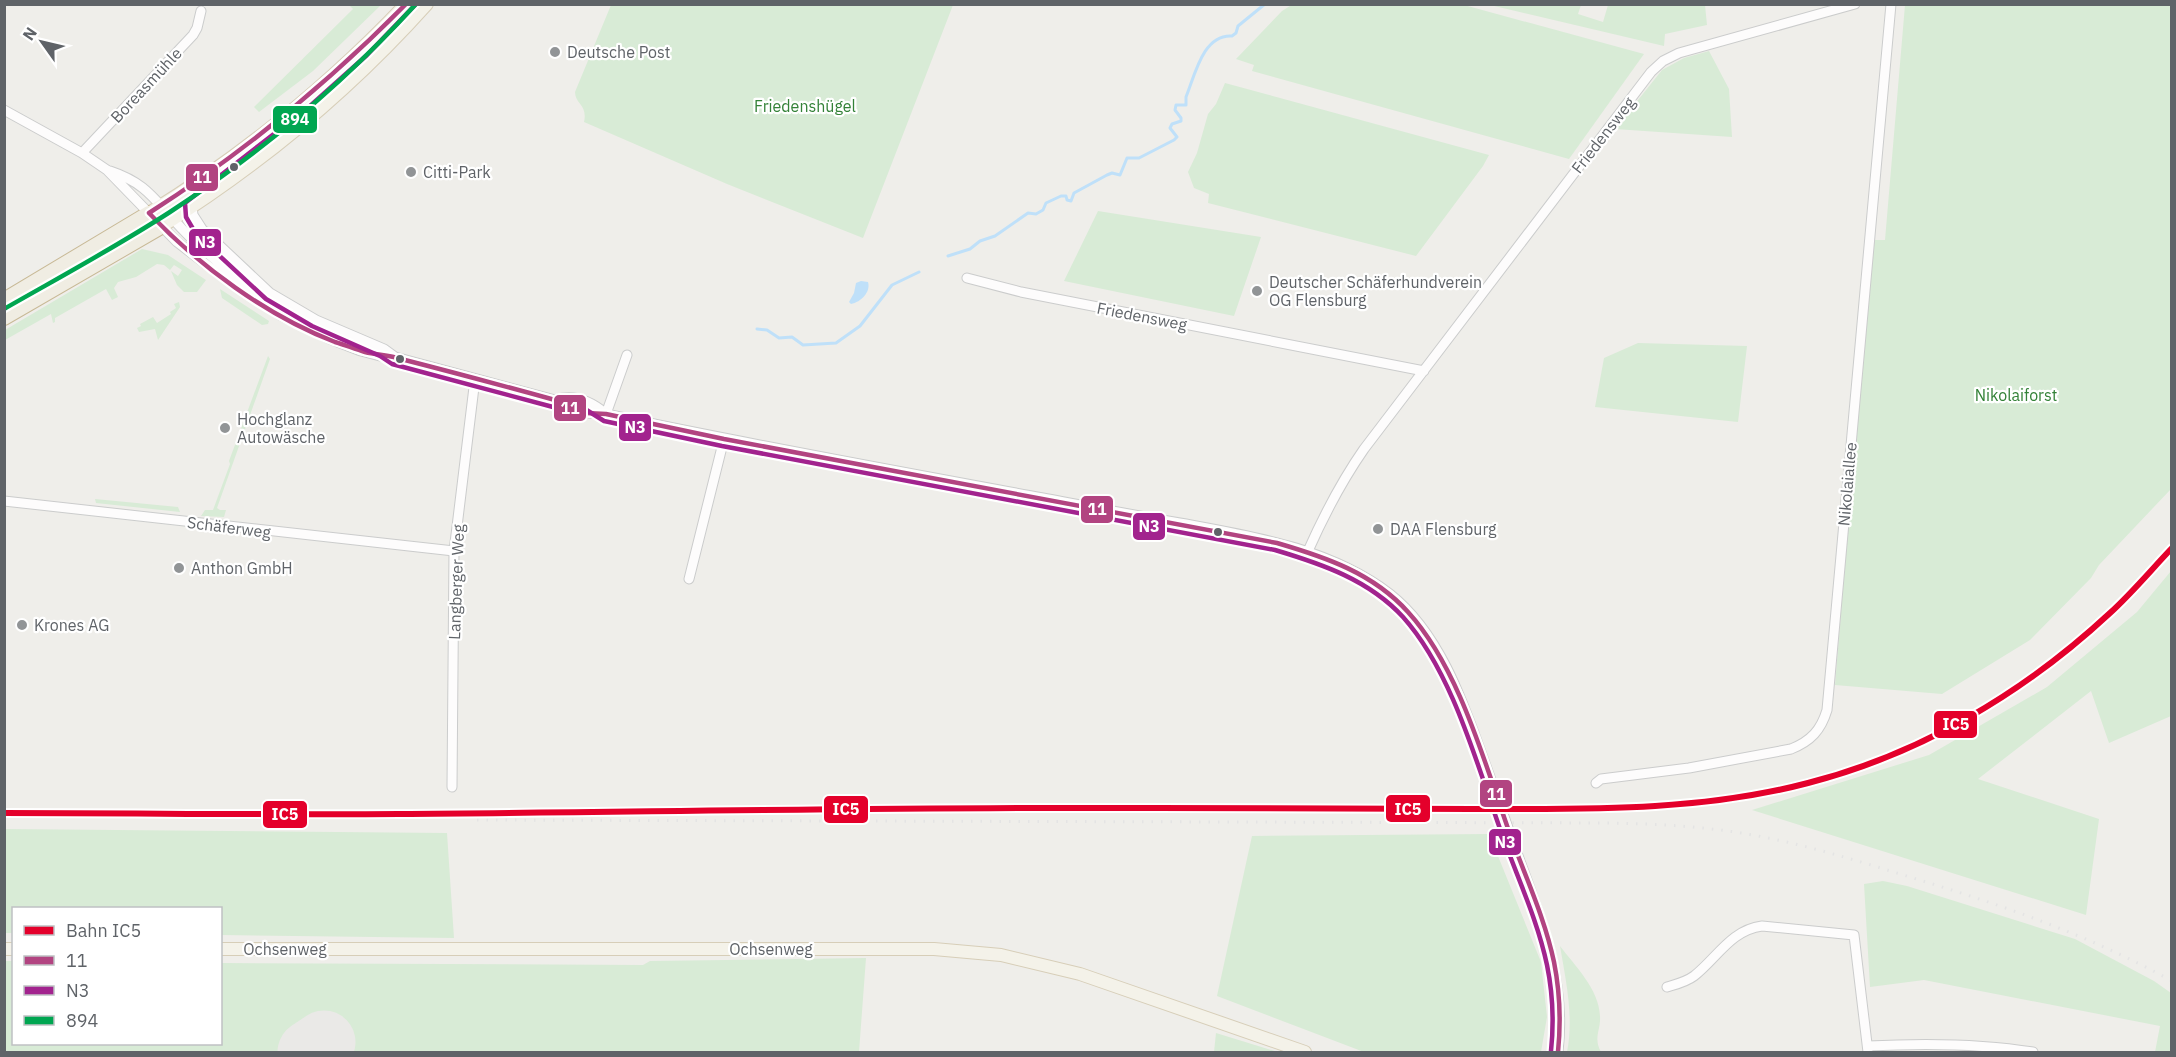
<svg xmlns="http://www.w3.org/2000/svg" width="2176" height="1057" font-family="'IBM Plex Sans',sans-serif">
  <rect width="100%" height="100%" fill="#efeeea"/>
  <path fill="#d8ebd6" d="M1293,4L1464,5L1644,54L1569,159L1252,71L1254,65L1236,59L1282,11Z
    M349,5H381L313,71L259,112L254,107L353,9Z
    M611,5H953L863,238L727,184L584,122C588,105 575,104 575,92Z
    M1490,5H1581L1578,14L1603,22L1608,5H1705L1707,25L1665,34L1664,46Z
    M1905,5H2171V489L2099,565L2091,578L2030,640L1942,694L1835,685L1872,240H1885Z
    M1709,51L1729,89L1732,137L1615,129L1662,70L1684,58Z
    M1225,83L1489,155L1483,166L1416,256L1208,203L1209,194L1194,188L1188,172L1197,153L1208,114L1216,104Z
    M1098,211L1261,237L1234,316L1064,281Z
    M142,249L168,255L206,280L197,292H184L177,285L171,271L178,276L182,270L174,265L170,270L164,265L157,264L136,277L118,282L114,288L118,297L112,300L106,289L55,318V322L53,323L51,314L5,340V330Z
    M220,289L269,321L268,324L262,325L222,298Z
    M179,302L180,307L158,340L155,329L139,332L137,328L141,326L140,324L153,317L157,323L171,314L170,312L176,308L174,304Z
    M1638,343L1747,346L1738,422L1595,407L1604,358Z
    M268,356L270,359L217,508L220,510H226L224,517L201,516L205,510H213L230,464L229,461Z
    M95,499L178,507L180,512L96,503Z
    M2171,571V716L2109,743L2091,691L1978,779L2099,819L2086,915L1752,810L1929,755L2047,687L2137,612Z
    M5,829L447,833L454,938L221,935L220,908H14L13,933H5Z
    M1489,834L1541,962L1547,1017L1541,1052H1364L1217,996L1252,836Z
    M1883,881L1907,886L2075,939L2154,981L2171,993V1052H2155L2160,1026L1924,980L1870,987L1864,884Z
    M1560,946C1575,966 1599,989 1600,1016C1601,1030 1593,1038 1601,1052H1567C1574,1017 1566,981 1560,946Z
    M866,958L859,1052H5V961H13L14,1044H220L221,963L643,965L650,961Z
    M1216,1033L1278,1052H1214Z"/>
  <path fill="#bfe0f9" d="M861,281L868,282C871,292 861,302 851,304L849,302L854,293L856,283Z"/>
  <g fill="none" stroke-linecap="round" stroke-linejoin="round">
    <path stroke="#bfe0f9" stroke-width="3" d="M948,256L970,249L980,241L995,236L1028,213L1036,214L1043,210L1046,203L1061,196H1066L1067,200L1071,201L1074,193L1107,175L1112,173L1120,175L1127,158H1139L1174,140L1177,137L1170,128L1172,124L1181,121V118L1175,110L1176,105H1186V97C1195,75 1203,34 1232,36L1236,33L1238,26L1265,4
      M757,329L767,330L779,338L792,337L803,345L836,343L860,326L892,285L919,272"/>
    <path stroke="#eae9e7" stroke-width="63" d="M309,1052L324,1042"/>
    <g stroke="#cbcccc" stroke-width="11">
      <path id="minor" d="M4,110L82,153L107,170L177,242L219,274L280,315L330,339L361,351L380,356L395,357L555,400C570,410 588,415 606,414C751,445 897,471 1043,498C1091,507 1138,516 1186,524C1257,537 1331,549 1390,594C1447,639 1469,722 1494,788
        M82,153L193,35L197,28L201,11
        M110,171C143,182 152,196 174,220C194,243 237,282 265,291
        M192,206L193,215L202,229L270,293L316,320L384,349L395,357
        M967,278L1021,292L1424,371
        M555,400C574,394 591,401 606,414
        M606,414L627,355
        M4,501L454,551
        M1308,551C1324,515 1341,482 1364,449L1651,72L1663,61L1679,53L1855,4
        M689,579L724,439
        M1596,783L1601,779L1689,768L1791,749C1811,741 1821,730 1827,710L1891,4
        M452,787L454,551L475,379
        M1514,845C1539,913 1567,978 1558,1052
        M1667,987C1677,984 1686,982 1694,976C1717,958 1731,930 1762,926L1854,935L1868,1052
        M1868,1046C1924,1043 1977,1043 2033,1052"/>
    </g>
    <g stroke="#d7ceb8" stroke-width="14">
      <path id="major" d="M149,213C243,155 330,84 406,4
        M161,227C258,166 350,90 427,4
        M4,949H14
        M220,949H934L1001,955L1080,974L1305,1052"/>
    </g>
    <g stroke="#c8b996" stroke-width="16">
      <path id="highway" d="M4,300L149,213
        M4,318L161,227"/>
    </g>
    <use href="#minor" stroke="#fdfcfc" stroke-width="9"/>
    <use href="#major" stroke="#f4f2e9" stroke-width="12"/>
    <use href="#highway" stroke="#f0ede3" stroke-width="14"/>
    <path stroke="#e4e4e4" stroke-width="3" stroke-dasharray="1.5 8" stroke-linecap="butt" d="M714,812H755
      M477,820L1609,823C1663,824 1716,827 1768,838C1822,849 1874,866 1926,882C2011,908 2094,938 2172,981"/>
    <g stroke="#cbcccc" stroke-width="11" stroke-linecap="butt">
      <path id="minor-bridge" d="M1494,788L1514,845"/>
    </g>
    <use href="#minor-bridge" stroke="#fdfcfc" stroke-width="9"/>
    <g stroke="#fff" stroke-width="9">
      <path id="bus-1" d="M406,4C327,84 243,153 149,213C199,266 267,316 335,342C345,345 355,349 365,352C377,355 389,355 401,359C452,372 504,386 555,400L567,407L586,413L606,414L724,439L1277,543C1325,557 1373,573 1408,612C1460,669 1485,765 1511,837C1526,878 1545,919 1554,962C1560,992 1561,1022 1558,1052"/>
    </g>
    <g stroke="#fff" stroke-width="9">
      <path id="bus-2" d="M416,4L367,55L310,106L185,203L186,217L196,234L266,299L312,326L380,356L392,364L553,407L574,406L585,409L604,421L722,446L1275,550C1322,564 1369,580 1403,617C1454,674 1478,769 1504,840C1519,881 1538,922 1547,965C1553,994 1554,1022 1551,1051"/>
    </g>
    <g stroke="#fff" stroke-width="9">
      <path id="bus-3" d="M4,309C60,277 116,247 170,212C260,153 343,84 416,4"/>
    </g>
    <use href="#bus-1" stroke="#b24481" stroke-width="4.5"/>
    <use href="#bus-2" stroke="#a2238e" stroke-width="4.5"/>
    <use href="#bus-3" stroke="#00a651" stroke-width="4.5"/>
    <g stroke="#fff" stroke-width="10">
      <path id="rail-1" d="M4,813C136,813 268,815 399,814C651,812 903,807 1155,808C1261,808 1366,809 1471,809C1584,809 1698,812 1808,783C1921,754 2024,693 2110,613C2132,593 2151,570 2172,548"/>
    </g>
    <use href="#rail-1" stroke="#e4002b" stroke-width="6"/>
  </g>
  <g fill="#919496" stroke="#fff" stroke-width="2">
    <circle cx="555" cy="52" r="6"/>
    <circle cx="411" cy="172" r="6"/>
    <circle cx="1257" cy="291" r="6"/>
    <circle cx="225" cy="428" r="6"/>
    <circle cx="1378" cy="529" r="6"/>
    <circle cx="179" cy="568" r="6"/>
    <circle cx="22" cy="625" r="6"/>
  </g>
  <g fill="#5f6368" stroke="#fff" stroke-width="2">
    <circle cx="234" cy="167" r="5"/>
    <circle cx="400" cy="359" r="5"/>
    <circle cx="1218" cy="532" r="5"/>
  </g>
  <g text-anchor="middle" stroke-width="4.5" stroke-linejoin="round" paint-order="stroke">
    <g font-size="16" fill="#5f6368" stroke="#fff" text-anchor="start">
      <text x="567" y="58">Deutsche Post</text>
      <text x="423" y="178">Citti-Park</text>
      <text x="1269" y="288">Deutscher Schäferhundverein<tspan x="1269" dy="18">OG Flensburg</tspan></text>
      <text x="237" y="425">Hochglanz<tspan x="237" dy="18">Autowäsche</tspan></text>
      <text x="1390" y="535">DAA Flensburg</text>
      <text x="191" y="574">Anthon GmbH</text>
      <text x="34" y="631">Krones AG</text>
    </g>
    <g font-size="16" fill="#5f6368" stroke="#fff">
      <text transform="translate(146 85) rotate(-47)" y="6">Boreasmühle</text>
      <text transform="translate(1603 135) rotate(-52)" y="6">Friedensweg</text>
      <text transform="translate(1142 316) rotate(11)" y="6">Friedensweg</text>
      <text transform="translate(1847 484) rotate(-85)" y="6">Nikolaiallee</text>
      <text transform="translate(229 527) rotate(7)" y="6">Schäferweg</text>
      <text transform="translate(456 582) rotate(-88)" y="6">Langberger Weg</text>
      <text x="285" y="955">Ochsenweg</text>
      <text x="771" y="955">Ochsenweg</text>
    </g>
    <g font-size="16" fill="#348238" stroke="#fff">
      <text x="805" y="112">Friedenshügel</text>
      <text x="2016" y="401">Nikolaiforst</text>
    </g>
  </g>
  <g stroke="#fff" stroke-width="2">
    <rect x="272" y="105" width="46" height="29" rx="6" fill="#00a651"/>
    <rect x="185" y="163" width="34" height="29" rx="6" fill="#b24481"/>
    <rect x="188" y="228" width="34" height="29" rx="6" fill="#a2238e"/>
    <rect x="553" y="394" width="34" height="28" rx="6" fill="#b24481"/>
    <rect x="618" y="413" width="34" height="29" rx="6" fill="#a2238e"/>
    <rect x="1080" y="495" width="34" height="29" rx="6" fill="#b24481"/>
    <rect x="1132" y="512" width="34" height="29" rx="6" fill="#a2238e"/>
    <rect x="1933" y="710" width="45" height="29" rx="6" fill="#e4002b"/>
    <rect x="1479" y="779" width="34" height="29" rx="6" fill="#b24481"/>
    <rect x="1385" y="794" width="46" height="29" rx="6" fill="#e4002b"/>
    <rect x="823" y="795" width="46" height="29" rx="6" fill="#e4002b"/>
    <rect x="262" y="800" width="46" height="29" rx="6" fill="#e4002b"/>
    <rect x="1488" y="828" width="34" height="28" rx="6" fill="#a2238e"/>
  </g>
  <g font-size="16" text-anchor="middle" font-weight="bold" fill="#fff">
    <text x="295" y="125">894</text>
    <text x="202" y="183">11</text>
    <text x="205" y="248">N3</text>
    <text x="570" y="414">11</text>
    <text x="635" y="433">N3</text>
    <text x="1097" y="515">11</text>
    <text x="1149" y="532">N3</text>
    <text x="1956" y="730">IC5</text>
    <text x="1496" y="800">11</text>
    <text x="1408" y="815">IC5</text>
    <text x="846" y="815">IC5</text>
    <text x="285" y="820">IC5</text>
    <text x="1505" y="848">N3</text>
  </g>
  <rect width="2176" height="1057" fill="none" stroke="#5f6368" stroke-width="12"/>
  <rect x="12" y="907" width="210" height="138" fill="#ffffff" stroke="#bfc1c3" stroke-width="1.5"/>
  <rect x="24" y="926" width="30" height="9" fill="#e4002b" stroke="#bfc1c3" stroke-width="1.5"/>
  <text x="66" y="937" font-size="18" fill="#5f6368">Bahn IC5</text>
  <rect x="24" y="956" width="30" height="9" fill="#b24481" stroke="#bfc1c3" stroke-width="1.5"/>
  <text x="66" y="967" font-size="18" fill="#5f6368">11</text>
  <rect x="24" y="986" width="30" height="9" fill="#a2238e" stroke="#bfc1c3" stroke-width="1.5"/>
  <text x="66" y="997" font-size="18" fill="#5f6368">N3</text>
  <rect x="24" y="1016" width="30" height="9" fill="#00a651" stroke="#bfc1c3" stroke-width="1.5"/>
  <text x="66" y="1027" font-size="18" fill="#5f6368">894</text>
  <g transform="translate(42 42) rotate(304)" stroke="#ffffff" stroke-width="4.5" paint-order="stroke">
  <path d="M0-4.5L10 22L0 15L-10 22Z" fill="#5f6368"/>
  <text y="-9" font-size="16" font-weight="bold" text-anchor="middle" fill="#5f6368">N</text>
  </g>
</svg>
